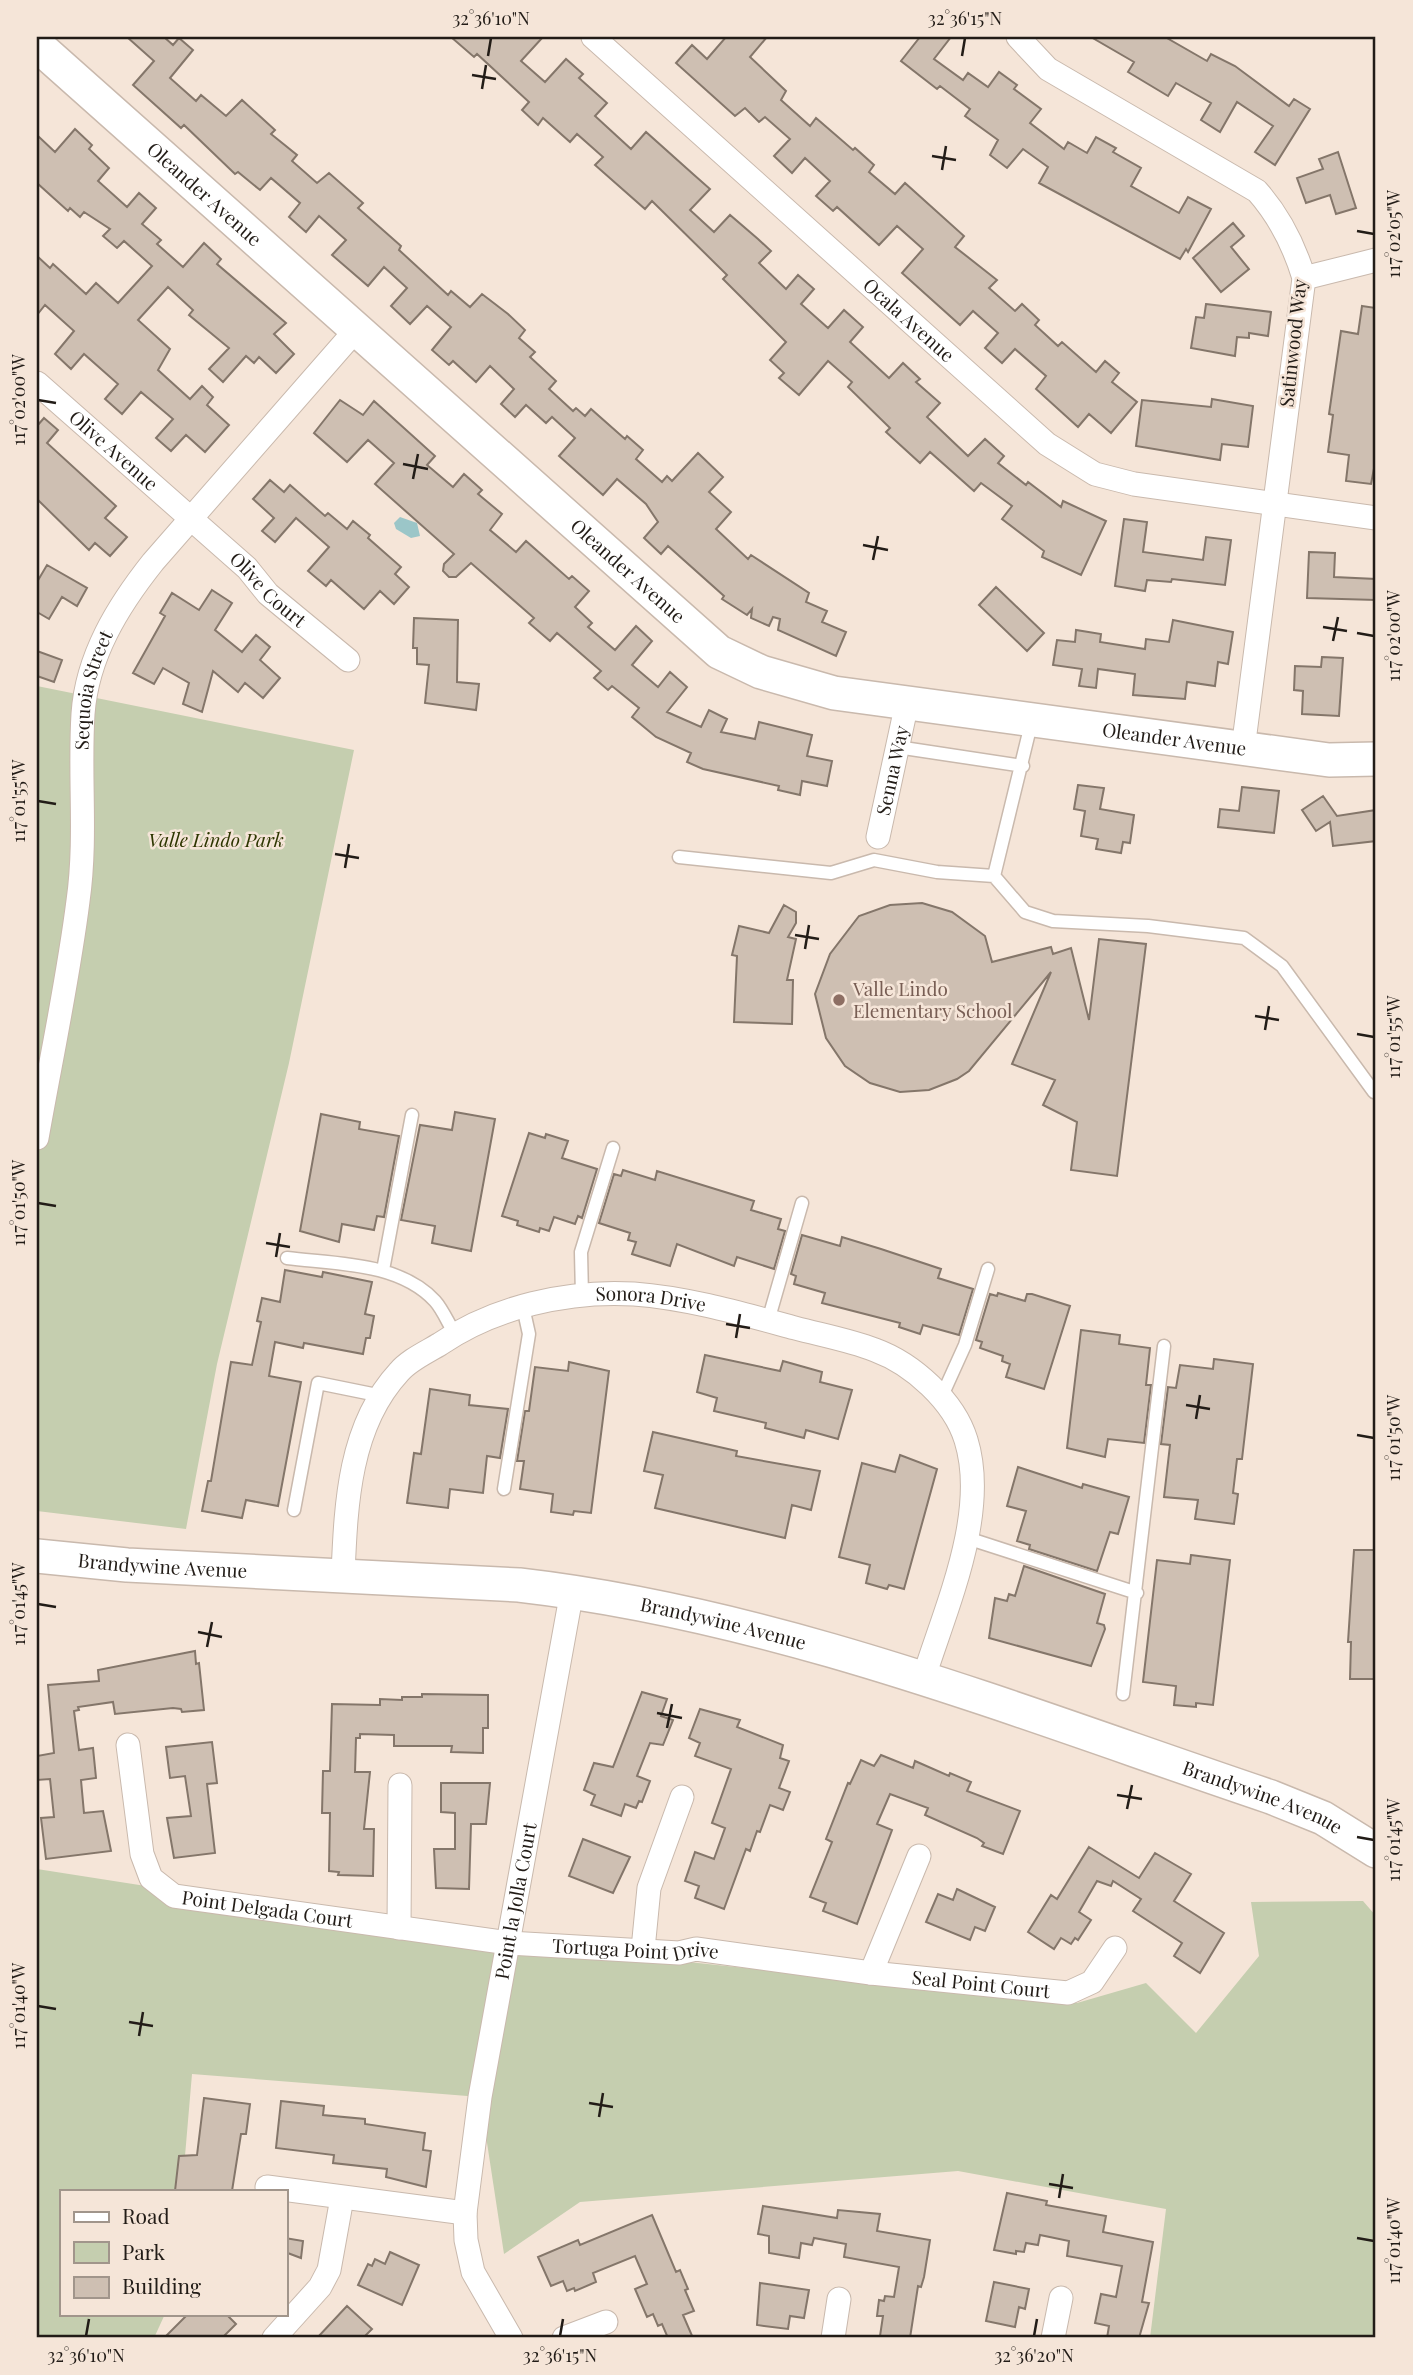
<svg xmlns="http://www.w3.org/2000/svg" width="1413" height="2375" font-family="'Playfair Display',serif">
  <rect width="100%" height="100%" fill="#f5e5d8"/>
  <path fill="#c5ceaf" d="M37,686L354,750L289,1063L217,1364L186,1529L37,1511Z
    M37,1869L509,1943L1077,2003L1146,1983L1196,2033L1259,1956L1251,1902L1363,1901L1376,1916V2338H1150L1166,2209L958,2171L580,2202L504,2254L480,2097L192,2074L182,2191H61V2314H165L154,2338H37Z"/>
  <path fill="#9bc6c8" d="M400,517L417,523L420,536L411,538L396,529L394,523Z"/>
  <path fill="#cebfb2" stroke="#84766a" stroke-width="2" d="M127,37H164L173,45L179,38L193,50L170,78L196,101L201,95L226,116L242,100L275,130L271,134L297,155L292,161L317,183L329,173L363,203L358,208L401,246L399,250L448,295L451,291L470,307L482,294L508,314L525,330L519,338L535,352L530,357L556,381L549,389L573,411L576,408L585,416L591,409L625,439L627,436L643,450L636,459L662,482L667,476L672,481L698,453L723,477L709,492L731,512L716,529L748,559L751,555L809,593L806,602L827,611L822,622L846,632L836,656L778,630L780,619L773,617L769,626L751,618L752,609L747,615L722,599L724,596L668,546L661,554L644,538L658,522L646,504L617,479L603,495L559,456L575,438L552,417L546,423L526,405L515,417L501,404L514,389L490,366L476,382L453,361L449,365L432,350L451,327L427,306L410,324L391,306L407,288L384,267L368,286L332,255L346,240L319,216L306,232L289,217L300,203L271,178L260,190L238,172L235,174L184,125L181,128L133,85L154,61Z
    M451,37H543L521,61L545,82L566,59L583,74L579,78L607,103L595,116L631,149L646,132L693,174L710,189L690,210L714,232L730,215L758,239L771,251L759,263L786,289L798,275L814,289L801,304L828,328L844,310L863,327L850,342L889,378L903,363L920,379L916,382L940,403L927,417L968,456L985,439L1004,456L998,463L1026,485L1028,482L1061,507L1063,501L1106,521L1081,575L1042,557L1044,551L1002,519L1012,506L981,483L974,491L930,452L920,463L886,432L890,428L848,387L852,382L828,361L799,395L779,378L784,373L770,360L786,342L723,279L727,275L652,201L645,209L595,165L603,157L577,134L570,142L543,118L538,125L522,110L529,102L477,54L474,57Z
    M726,37H767L750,57L786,91L781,100L810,126L816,118L853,150L855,148L874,165L869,172L895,194L905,183L964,236L955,247L997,280L989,288L1015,311L1022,304L1039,320L1035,325L1058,346L1062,342L1096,372L1105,361L1119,373L1112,382L1137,402L1111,433L1089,414L1078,427L1036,389L1046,376L1015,349L1002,363L985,348L998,333L973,311L960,325L902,273L923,249L897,226L879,245L837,207L833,211L816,196L830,181L805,158L792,173L774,156L790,139L765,117L759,122L745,108L735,116L676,63L692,45L707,59Z
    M920,37H951L934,59L963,80L968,73L988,87L999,72L1017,85L1014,89L1041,109L1030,123L1064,149L1068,142L1087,153L1096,137L1116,148L1113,152L1141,168L1131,186L1179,213L1188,197L1211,209L1188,252L1186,249L1180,259L1039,183L1048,167L1023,149L1007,168L990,155L998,140L965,116L970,109L940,86L937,89L901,61Z
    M1091,37H1165L1207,61L1211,54L1235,66L1289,106L1294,99L1310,109L1275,165L1255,152L1273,126L1237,102L1220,132L1201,120L1211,103L1176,83L1168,96L1128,72L1134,62Z
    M75,129L92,145L89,149L109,168L98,181L127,207L139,193L156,208L142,224L161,240L157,244L183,267L204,243L221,259L217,264L286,323L274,334L294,354L276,373L259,357L254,363L246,356L223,382L209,369L229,348L189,315L193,310L168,287L138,320L170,349L158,370L190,399L202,386L213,397L207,405L229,425L205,452L186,435L171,451L156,438L173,419L141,392L122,414L105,399L118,384L84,354L71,369L55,354L74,331L45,305L37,315V256L50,268L53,264L86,294L96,283L118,303L152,266L124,241L117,248L103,236L110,229L84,212L80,217L70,208L68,211L37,183V135L55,152Z
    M1338,152L1356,208L1336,214L1330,195L1306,203L1297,178L1323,169L1319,159Z
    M1233,223L1244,236L1231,247L1249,269L1221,292L1193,258Z
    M1206,304L1271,312L1268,336L1249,333V338L1237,337L1235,356L1191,348L1196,317L1204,318Z
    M1362,306L1376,308V458L1371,484L1346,481L1349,455L1328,452L1333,415L1329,414L1341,331L1358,334Z
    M1212,399L1253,406L1248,447L1222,444L1220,460L1136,446L1142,400L1211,407Z
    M340,400L363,415L374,401L435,456L427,465L453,487L464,474L482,490L478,494L502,514L490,530L516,552L526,541L569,579L572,576L589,591L575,607L592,623L588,627L615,650L636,626L652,641L632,665L658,687L670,672L687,687L667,712L701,727L709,710L727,719L721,732L755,739L759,722L812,735L807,756L832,761L827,786L802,781L800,795L778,790L779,786L703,769L687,762L691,753L656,737L632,717L639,708L612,686L608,690L594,678L601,671L557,633L550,641L529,623L534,618L471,563L456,577H449L443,571L444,564L454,554L375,484L394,463L368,440L347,462L314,433Z
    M44,418L58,430L47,443L116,506L105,518L127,537L110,556L95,543L89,550L37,499V426Z
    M270,480L284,492L290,485L325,516L328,513L347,529L353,521L370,535L368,538L401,567L395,574L409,587L394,604L380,591L364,609L331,580L326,586L308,571L329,547L296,518L275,542L262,531L274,518L253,499Z
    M1124,519L1147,522L1143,552L1203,560L1206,537L1231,540L1225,585L1172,579L1171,582L1147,580L1145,591L1115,586Z
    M1309,552L1335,553L1334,577L1376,579V600L1307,598Z
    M47,565L87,588L77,606L62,597L49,619L37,612V582Z
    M996,587L1044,633L1027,651L979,605Z
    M212,590L232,603L215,630L242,652L256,635L270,647L260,660L280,678L263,698L245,683L238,692L213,671L202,712L183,704L189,683L163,668L154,684L133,673L165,616L160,613L172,593L199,610Z
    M414,618L458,620L457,682L479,684L476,710L425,703L429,665L417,664V648H413Z
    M1173,620L1233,632L1228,664L1218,662L1215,686L1187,682L1185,699L1133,695L1135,674L1098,669L1096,688L1079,686L1082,669L1053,665L1057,640L1075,642L1076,630L1101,634L1100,642L1145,649L1146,639L1169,642Z
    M37,651L62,660L54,682L37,676Z
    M1322,657L1343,658L1339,716L1302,714L1303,691L1294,690L1295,666L1321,667Z
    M1078,785L1104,788L1100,809L1134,815L1130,843L1123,842L1121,853L1096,849L1098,839L1081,836L1085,811L1074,809Z
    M1242,787L1279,791L1274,833L1218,827L1220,809L1239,811Z
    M1323,796L1337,816L1376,810V841L1333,846L1330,822L1316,831L1302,810Z
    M922,903L952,912L985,936L992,962L1051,947L1053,954L1071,948L1089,1020L1099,939L1146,944L1117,1176L1071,1170L1077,1122L1043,1105L1055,1080L1012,1064L1051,972L969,1071L957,1079L929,1090L900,1092L870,1083L845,1066L826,1038L815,994L830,954L859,916L890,905Z
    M784,905L796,912V923L788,937L796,939L787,980H793L792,1024L734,1022L737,956L732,955L739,926L769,933Z
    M455,1112L495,1119L471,1251L432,1243L435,1226L401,1220L420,1125L452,1130Z
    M321,1114L360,1122L359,1129L399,1136L384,1217L377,1216L374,1230L342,1224L339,1242L300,1231Z
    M529,1133L545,1138L546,1134L568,1141L562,1158L597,1169L582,1218L578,1216L575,1224L554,1217L549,1231L540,1228L539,1232L517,1225L518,1221L502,1216Z
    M623,1170L655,1180L657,1171L754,1201L751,1210L781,1219L778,1229L785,1231L774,1269L737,1257L734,1266L677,1244L670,1266L632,1254L636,1242L628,1240L630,1233L599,1223L614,1174L621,1176Z
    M802,1235L840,1246L842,1237L881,1249L941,1269L938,1278L973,1289L959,1335L923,1325L920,1334L899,1327L900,1323L822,1303L825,1293L794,1284L796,1276L791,1274Z
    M285,1270L322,1277L323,1272L372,1282L365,1314L374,1316L370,1338H366L363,1354L304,1343L303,1348L275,1342L269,1376L301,1382L278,1506L246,1500L242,1518L202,1511L208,1481H211L231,1362L252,1365L261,1322L257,1321L262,1298L280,1302Z
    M998,1293L1025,1301L1027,1294H1032L1070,1306L1044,1389L1006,1377L1010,1364L1002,1361L1003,1356L980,1348L982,1342L976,1340L990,1294L997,1296Z
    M1081,1330L1120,1335L1119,1344L1150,1348L1146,1385H1151L1144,1443L1108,1439L1105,1457L1067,1448Z
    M705,1355L780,1371L783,1361L822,1372L820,1382L852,1390L838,1439L806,1430L804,1438L765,1428L766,1423L714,1411L717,1398L697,1392Z
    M1214,1359L1253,1364L1242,1459H1237L1233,1493L1238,1494L1234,1524L1195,1519L1198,1500L1164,1497L1170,1445L1161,1444L1168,1387L1176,1388L1180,1365L1213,1369Z
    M569,1362L609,1371L591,1513L574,1511L573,1515L551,1512L553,1494L520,1489L524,1461H517L525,1411H529L535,1367L568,1371Z
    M430,1389L470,1395L469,1405L508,1409L500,1458L487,1456L483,1493L450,1489L448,1508L407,1503L414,1453L421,1454Z
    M653,1432L737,1451L736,1456L820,1471L811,1510L792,1505L785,1538L655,1508L663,1475L644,1471Z
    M900,1455L937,1469L904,1589L889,1585L887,1589L866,1583L870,1565L839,1557L862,1463L895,1472Z
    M1018,1467L1082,1488L1083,1484L1129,1497L1118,1534L1110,1532L1097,1571L1029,1549L1030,1545L1017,1541L1026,1511L1007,1506Z
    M1354,1550H1376V1679H1350L1351,1642H1348Z
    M1191,1555L1230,1560L1213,1705L1196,1703V1707L1174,1705L1176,1686L1143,1682L1157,1560L1190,1564Z
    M1024,1566L1105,1594L1097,1623L1104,1625L1105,1629L1091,1666L989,1638L995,1598L1007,1601L1009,1594L1015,1596Z
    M195,1651L196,1664L199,1663L204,1710L182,1712L181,1709L173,1708L115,1714L113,1702L78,1707L79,1710L74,1711L79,1750L93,1748L96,1778L81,1780L84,1813L103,1811L111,1851L46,1859L41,1818L54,1817L50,1779L37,1780V1756L54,1753L48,1685L99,1681L98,1670Z
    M642,1692L667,1699L661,1716L673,1720L663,1745L650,1743L637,1776L650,1781L642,1802L639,1801L636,1808L625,1804L621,1816L591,1805L595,1795L584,1790L594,1763L613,1767Z
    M422,1694L488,1695V1728H483V1753L451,1752L452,1746H394V1735L360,1734V1738H356L355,1772H370L364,1829H374L373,1876L338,1875L339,1872L329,1871L330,1813H322L323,1771H330L332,1704L380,1705V1699L402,1700V1697H422Z
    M700,1709L740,1720L737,1727L783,1745L780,1758L789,1761L779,1788L790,1792L783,1810L770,1805L760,1832L757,1831L750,1851L746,1849L724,1909L695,1898L699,1886L685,1881L695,1852L714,1859L725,1828L712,1823L731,1769L695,1756L700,1743L689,1738Z
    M212,1742L217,1783L207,1784L215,1853L174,1858L167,1818L191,1816L185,1776L170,1778L166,1747Z
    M881,1755L913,1768L915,1761L949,1776L950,1773L971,1782L967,1791L1020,1811L1003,1854L982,1846L984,1843L977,1838L925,1815L928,1808L890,1794L877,1824L892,1830L857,1924L823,1911L826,1903L810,1897L832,1842L826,1839L848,1783L850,1784L861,1760L874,1766Z
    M441,1783H490L486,1824H471L469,1889L436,1888L434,1849H455V1813L441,1812Z
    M583,1839L630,1857L613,1893L569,1876Z
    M1089,1847L1139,1878L1155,1853L1191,1874L1174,1901L1224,1933L1200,1973L1174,1956L1182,1943L1133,1911L1141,1899L1113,1881L1111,1886L1097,1881L1079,1912L1091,1920L1078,1940L1075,1938L1071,1944L1061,1938L1054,1949L1028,1932L1051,1895L1057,1899Z
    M957,1889L995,1907L985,1931L975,1927L970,1940L926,1922L938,1894L953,1900Z
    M204,2098L250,2104L246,2134H241L232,2191H175L179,2156L197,2155Z
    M281,2101L324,2106L323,2115L365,2119V2124L425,2133L423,2150L431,2151L426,2187L386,2177L387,2169L333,2163L334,2155L276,2148Z
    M1007,2193L1047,2201L1046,2205L1106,2216L1103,2232L1153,2242L1142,2302L1149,2303L1139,2338H1107L1109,2326L1095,2323L1101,2294L1116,2297L1122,2266L1067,2256L1069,2241L1040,2235L1038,2245L1026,2243L1024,2252L1016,2251V2254L994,2250Z
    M763,2206L837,2218L838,2210L880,2214L877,2231L930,2240L924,2277L921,2287L918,2286L910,2338L880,2336L883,2316H877L879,2300L884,2301L885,2296L894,2297L899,2267L844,2257L846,2244L814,2238L812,2245L801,2243L799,2258L769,2253V2236L758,2234Z
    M652,2215L676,2272L680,2270L688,2289L685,2290L694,2311L683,2315L693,2338H668L662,2324L658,2326L653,2314L647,2317L635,2289L647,2284L635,2256L593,2273L596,2282L575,2291L574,2288L567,2291L563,2281L551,2286L538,2257L578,2240L580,2245Z
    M285,2238L303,2241L301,2258L285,2252Z
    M390,2252L419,2265L402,2305L358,2285L368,2264L372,2266L375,2259L385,2264Z
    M994,2282L1029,2289L1025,2309L1019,2307L1015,2327L986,2321Z
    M760,2283L809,2290L804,2318L790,2316L788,2329L757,2325Z
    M347,2306L372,2329L363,2338H317Z
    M188,2314H226L236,2324L222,2338H164Z"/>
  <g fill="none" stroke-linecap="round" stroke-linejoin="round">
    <g stroke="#c9b9ad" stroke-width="15">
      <path id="lane" d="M897,747L1023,766
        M679,857L831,873L874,860L937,872L994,876L1032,720
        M994,876L1025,912L1053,921L1148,926L1244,938L1282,966L1374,1092
        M287,1258C335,1264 399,1262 435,1301C443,1310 448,1323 455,1334
        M383,1270L412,1115
        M582,1296L581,1252L613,1148
        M768,1321L802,1203
        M941,1398L965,1345L988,1269
        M504,1489L529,1334L523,1307
        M294,1510L318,1383L382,1396
        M967,1538L1137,1593
        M1123,1694L1164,1346"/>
    </g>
    <g stroke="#c9b9ad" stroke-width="25">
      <g id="street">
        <path id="s1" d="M593,37L1047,444L1095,474L1134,484L1376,518"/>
        <path d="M1018,37L1048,69L1257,191C1280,217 1294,245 1304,278L1243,749"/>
        <path d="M1304,278L1376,260"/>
        <path id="s2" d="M37,383L247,568L268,594L348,660"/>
        <path id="s3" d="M878,837L907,703"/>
        <path id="s4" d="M37,1138C51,1059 68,980 78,901C87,838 79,777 83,714C87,656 118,606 153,562L355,331"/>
        <path id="s5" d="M343,1574C346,1504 349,1426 399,1372C409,1360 427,1352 440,1344C494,1307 568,1290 634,1294C688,1298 743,1314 795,1328C821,1335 849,1340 875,1350C913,1364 954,1401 966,1440C989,1514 945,1609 923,1680"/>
        <path id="s6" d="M128,1745L142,1854L151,1878L174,1896L509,1943L679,1953L696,1949L871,1973L1068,1993L1092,1982L1115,1948"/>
        <path d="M399,1928L400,1785"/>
        <path d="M643,1949L649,1888L682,1797"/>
        <path d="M871,1973L919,1856"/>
        <path d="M267,2187L465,2213"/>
        <path d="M274,2338L320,2287L329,2270L342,2198"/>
        <path id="s7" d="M511,2338L473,2272L466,2240L465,2213L480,2097L572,1591"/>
        <path d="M564,2338L606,2322"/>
        <path d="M833,2338L839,2299"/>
        <path d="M1053,2338L1061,2298"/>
      </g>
    </g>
    <g stroke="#c9b9ad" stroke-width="36">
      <g id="secondary">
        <path id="s8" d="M37,45L719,652L761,672L834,693L1329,760L1376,759"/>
        <path id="s9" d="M37,1556L127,1565L519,1585C779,1615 1024,1714 1271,1797L1323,1818L1376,1851"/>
      </g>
    </g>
    <use href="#lane" stroke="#fff" stroke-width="12"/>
    <use href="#street" stroke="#fff" stroke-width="23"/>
    <use href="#secondary" stroke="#fff" stroke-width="33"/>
  </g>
  <path fill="none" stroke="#221c17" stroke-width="2.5" d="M488,56L491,38M962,56L965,38M472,75L496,79M482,89L486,65M932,156L956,160M942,170L946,146M1357,231L1374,234M38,400L56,403M403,464L428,469M413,479L418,454M863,545L888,550M873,560L878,536M1323,627L1347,631M1357,633L1374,636M1333,641L1338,617M38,801L56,804M335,854L359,858M345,868L349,844M795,935L819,939M805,949L809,925M1255,1016L1279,1020M1265,1030L1269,1006M1357,1034L1374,1037M38,1203L56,1206M266,1243L290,1247M276,1257L280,1233M726,1324L750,1328M736,1338L740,1314M1186,1405L1210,1409M1196,1419L1200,1395M1357,1435L1374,1438M38,1604L56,1607M198,1632L222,1637M207,1647L212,1622M657,1713L682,1718M667,1728L672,1704M1117,1795L1142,1799M1127,1809L1132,1785M1357,1837L1374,1840M38,2006L56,2009M129,2022L153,2026M139,2036L143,2012M589,2103L613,2107M599,2117L603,2093M1049,2184L1073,2188M1059,2198L1063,2174M1357,2238L1374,2241M86,2336L89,2319M560,2336L563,2319M1034,2336L1037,2319"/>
  <circle fill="#8d6e63" stroke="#f5e5d8" stroke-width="2.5" cx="839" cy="1000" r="7"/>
  <g text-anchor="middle" stroke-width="5" stroke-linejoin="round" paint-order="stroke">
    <g font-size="19" fill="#221c17" stroke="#f5e5d8">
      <text dy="7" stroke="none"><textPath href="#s8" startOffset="224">Oleander Avenue</textPath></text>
      <text dy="7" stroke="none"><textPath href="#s1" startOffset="424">Ocala Avenue</textPath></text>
      <text transform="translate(1293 343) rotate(-84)" y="7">Satinwood Way</text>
      <text dy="7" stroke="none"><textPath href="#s2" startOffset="102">Olive Avenue</textPath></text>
      <text dy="7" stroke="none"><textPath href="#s8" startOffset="791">Oleander Avenue</textPath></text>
      <text dy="7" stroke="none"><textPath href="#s2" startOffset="310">Olive Court</textPath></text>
      <text dy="7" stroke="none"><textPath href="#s4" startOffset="453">Sequoia Street</textPath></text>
      <text dy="7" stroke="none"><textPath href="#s8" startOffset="1379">Oleander Avenue</textPath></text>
      <text dy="7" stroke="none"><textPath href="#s3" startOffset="68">Senna Way</textPath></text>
      <text dy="7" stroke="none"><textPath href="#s5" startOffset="485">Sonora Drive</textPath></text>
      <text dy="7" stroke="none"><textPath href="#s9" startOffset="126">Brandywine Avenue</textPath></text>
      <text dy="7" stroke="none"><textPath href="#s9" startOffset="691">Brandywine Avenue</textPath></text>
      <text dy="7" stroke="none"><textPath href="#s9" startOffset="1258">Brandywine Avenue</textPath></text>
      <text dy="7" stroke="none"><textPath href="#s7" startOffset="452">Point la Jolla Court</textPath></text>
      <text dy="7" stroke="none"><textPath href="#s6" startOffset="259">Point Delgada Court</textPath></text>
      <text dy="7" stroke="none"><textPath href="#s6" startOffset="630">Tortuga Point Drive</textPath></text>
      <text dy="7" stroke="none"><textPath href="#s6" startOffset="978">Seal Point Court</textPath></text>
    </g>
    <g font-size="19" font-style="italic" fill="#2d3600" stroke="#f5e5d8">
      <text x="216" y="847">Valle Lindo Park</text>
    </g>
    <g font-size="19" fill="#785e54" stroke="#f5e5d8" text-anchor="start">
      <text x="853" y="996">Valle Lindo<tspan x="853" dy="22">Elementary School</tspan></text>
    </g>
  </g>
  <rect width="1413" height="2375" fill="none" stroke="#f5e5d8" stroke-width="77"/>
  <rect x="60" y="2190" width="228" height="126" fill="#f5e5d8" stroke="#a1958b" stroke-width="2"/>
  <rect x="74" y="2212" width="35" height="10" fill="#ffffff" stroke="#a1958b" stroke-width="2"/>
  <text x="122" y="2224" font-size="21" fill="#221c17">Road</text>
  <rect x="74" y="2242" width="35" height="21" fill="#c5ceaf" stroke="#a1958b" stroke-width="2"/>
  <text x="122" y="2260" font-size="21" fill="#221c17">Park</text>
  <rect x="74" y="2277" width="35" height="21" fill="#cebfb2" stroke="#a1958b" stroke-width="2"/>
  <text x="122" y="2294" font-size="21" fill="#221c17">Building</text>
  <rect x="38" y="38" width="1336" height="2298" fill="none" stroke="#221c17" stroke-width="2.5"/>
  <g font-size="18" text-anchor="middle" fill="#221c17">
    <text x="491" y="25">32°36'10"N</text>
    <text x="965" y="25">32°36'15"N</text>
    <text transform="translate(1394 234) rotate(-90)" y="6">117°02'05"W</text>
    <text transform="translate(19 400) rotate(-90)" y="6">117°02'00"W</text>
    <text transform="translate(1394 636) rotate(-90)" y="6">117°02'00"W</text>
    <text transform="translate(19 801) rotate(-90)" y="6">117°01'55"W</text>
    <text transform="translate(1394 1037) rotate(-90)" y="6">117°01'55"W</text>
    <text transform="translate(19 1203) rotate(-90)" y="6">117°01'50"W</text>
    <text transform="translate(1394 1438) rotate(-90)" y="6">117°01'50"W</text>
    <text transform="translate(19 1604) rotate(-90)" y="6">117°01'45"W</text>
    <text transform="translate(1394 1840) rotate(-90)" y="6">117°01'45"W</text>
    <text transform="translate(19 2006) rotate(-90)" y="6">117°01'40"W</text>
    <text transform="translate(1394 2241) rotate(-90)" y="6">117°01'40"W</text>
    <text x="86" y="2362">32°36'10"N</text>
    <text x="560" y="2362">32°36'15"N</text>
    <text x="1034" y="2362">32°36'20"N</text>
  </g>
</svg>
